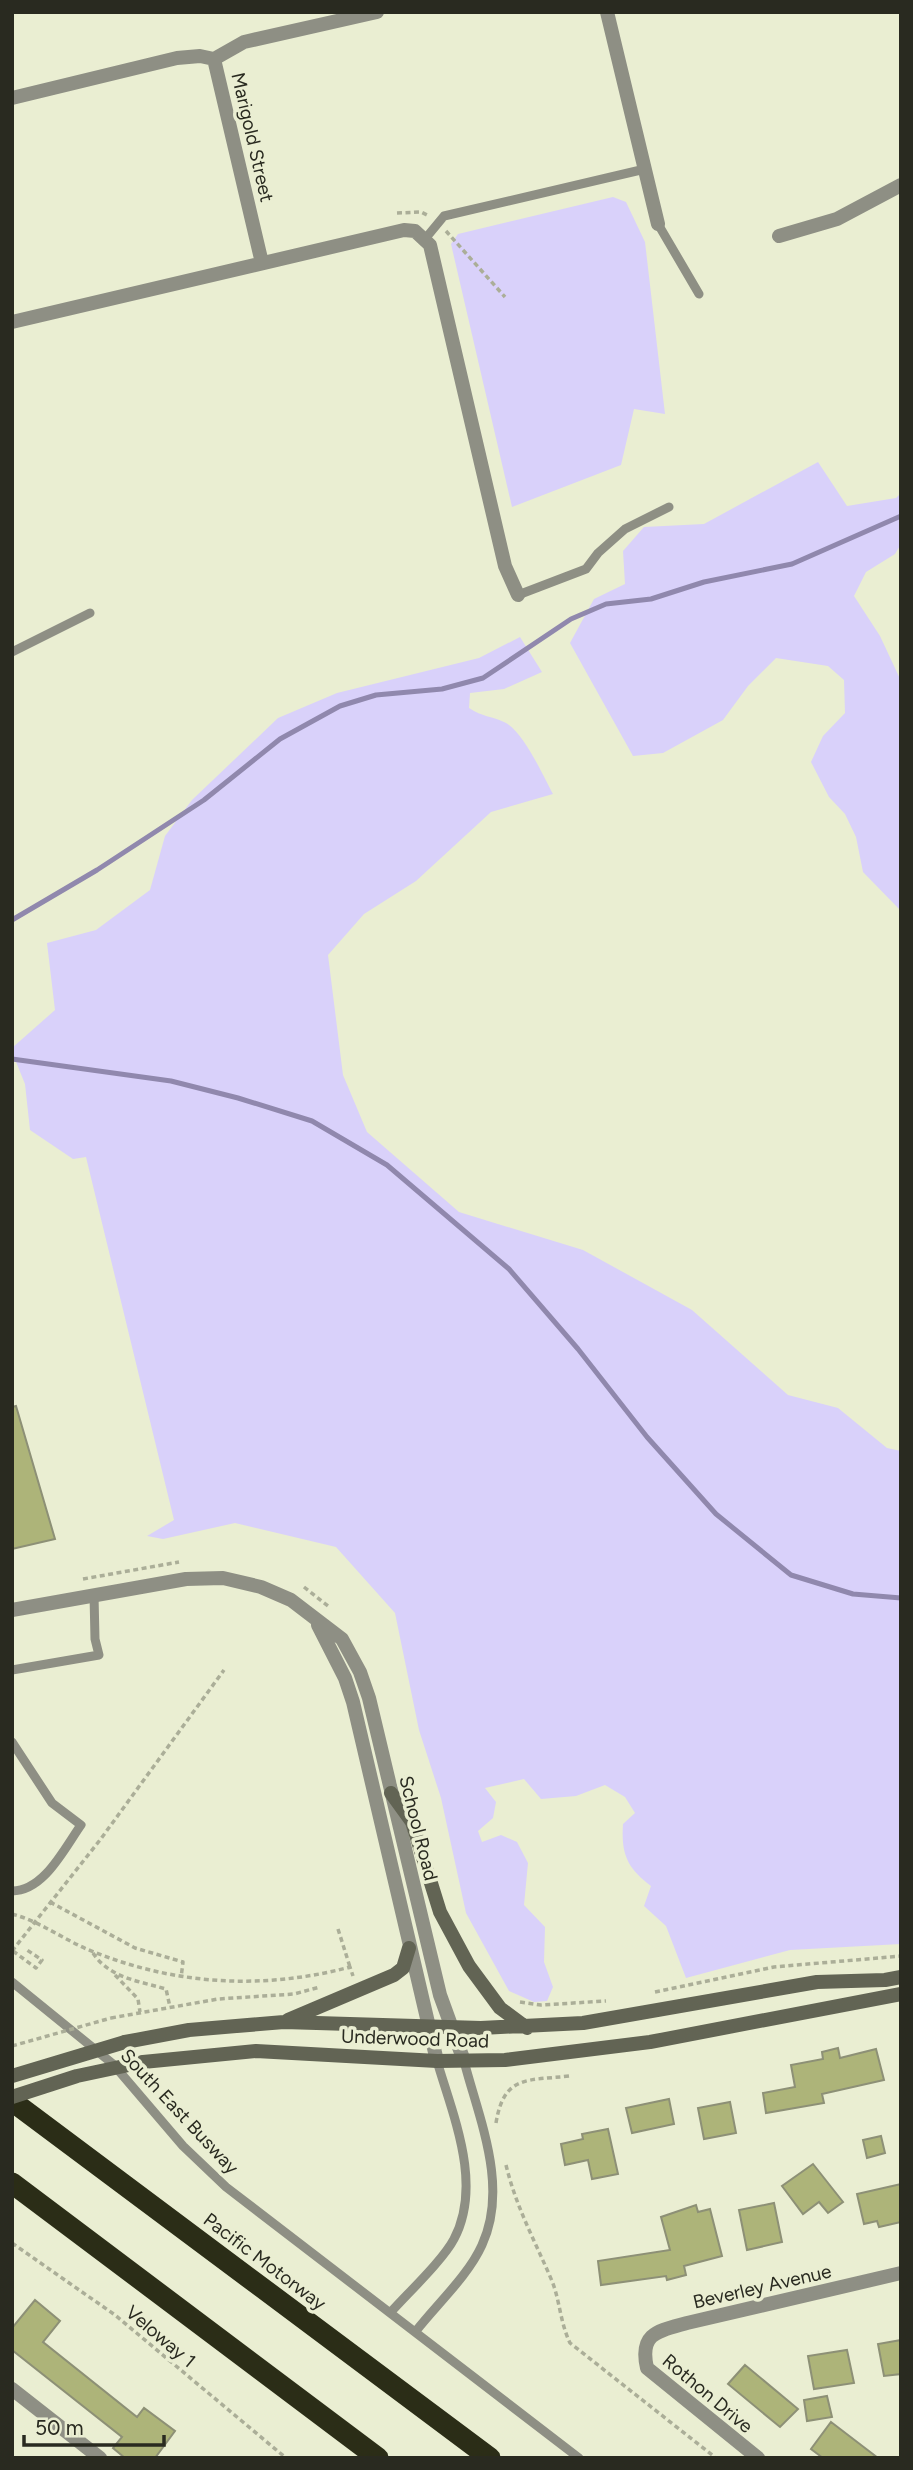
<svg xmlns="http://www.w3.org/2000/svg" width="913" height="2470" font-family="Figtree,sans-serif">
  <rect width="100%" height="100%" fill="#eaeed2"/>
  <path fill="#d9d1fa" d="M613,197L626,202L645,242L665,414L634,409L621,465L512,507L451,244L458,234Z
    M818,462L847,506L896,498L901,493V544L895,554L866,572L854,596L880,636L901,681V911L863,872L856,837L845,814L829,797L811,762L823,736L845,713L844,680L828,666L776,658L748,686L723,720L663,753L633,756L570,643L594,599L625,584L623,551L644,527L704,524Z
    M520,637L542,672L504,689L470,693L469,708C483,717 491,716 504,722C523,730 543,776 553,794L491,812L416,881L364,914L328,955L343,1075L367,1132L459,1212L583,1250L692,1310L788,1395L838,1408L887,1448L901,1451V1944L790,1950L686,1978L666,1926L644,1906L651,1886C627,1868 621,1854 623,1824L635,1813L625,1797L605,1785L576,1796L541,1799L524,1779L485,1788L496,1802L493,1818L478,1831L482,1842L501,1835L517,1842L528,1863L524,1905L545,1927L544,1962L553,1987L547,2001L534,2002L509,1991L466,1913L441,1798L419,1730L395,1613L336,1547L235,1523L163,1539L147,1536L174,1520L86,1157L73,1159L30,1130L25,1084L12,1052V1048L55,1010L47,943L96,930L150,890L165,836L192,800L278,718L337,693L479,658Z"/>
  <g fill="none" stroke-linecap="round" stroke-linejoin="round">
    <path stroke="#9088ad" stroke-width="5" d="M12,920L97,870L204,800L280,739L340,706L376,695L442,689L483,678L571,619L606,604L651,599L704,582L792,564L901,516
      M12,1059L171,1081L238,1098L312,1121L387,1165L509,1269L578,1349L647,1437L716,1514L791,1575L853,1594L901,1598"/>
  </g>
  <path fill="#adb479" stroke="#8d9076" stroke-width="2" d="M16,1406L55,1539L12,1549V1407Z
    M838,2048L840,2058L876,2049L884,2080L822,2094L824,2103L766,2113L763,2093L795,2087L791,2065L823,2059L822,2052Z
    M669,2099L674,2124L632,2133L626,2108Z
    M730,2102L736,2133L704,2139L698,2108Z
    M608,2129L618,2174L592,2179L588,2160L565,2165L561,2144L583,2139L582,2134Z
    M881,2136L885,2153L867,2158L863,2140Z
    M813,2164L843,2202L828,2213L819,2202L803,2214L782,2186Z
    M901,2184V2222L879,2227L877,2221L864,2224L857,2194Z
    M774,2203L782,2242L747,2250L739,2210Z
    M696,2205L698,2212L710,2209L722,2256L684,2266L686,2275L667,2280L666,2276L601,2285L598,2261L670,2250L661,2217Z
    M35,2300L60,2321L43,2342L137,2417L144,2408L175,2431L155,2458H125L113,2448L122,2437L12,2350V2328Z
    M901,2340V2374L884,2376L878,2344Z
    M847,2350L854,2383L814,2389L808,2356Z
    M745,2365L798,2409L780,2427L728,2384Z
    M827,2396L832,2417L807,2421L804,2400Z
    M831,2422L878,2458H823L811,2449Z"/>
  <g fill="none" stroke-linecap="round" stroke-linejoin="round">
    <path stroke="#abae98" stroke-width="3.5" stroke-dasharray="5 3.5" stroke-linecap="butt" d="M397,213L421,212L427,215
      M446,231L505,297
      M83,1579L179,1562
      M304,1587L328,1606
      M406,1775L413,1794
      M50,1902L135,1948L183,1962L181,1978
      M12,1914C42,1922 65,1941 94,1952C176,1985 264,1990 350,1967L353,1976
      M338,1929L350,1967
      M12,1951L100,1840L224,1670
      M13,1951L36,1968L42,1960L27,1950
      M93,1953C109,1978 139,1981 166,1989L170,2007
      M115,1975L138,1999L140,2012
      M655,1992L774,1967L901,1956
      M520,2002L541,2005L606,2001
      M111,2018L218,1999L294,1994L320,1987
      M496,2123C504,2074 528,2081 569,2076
      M506,2165C516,2207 535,2241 552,2281C560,2301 560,2322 570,2343L716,2458
      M12,2243L115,2315L286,2458"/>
    <path stroke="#8e8f84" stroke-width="9" d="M658,224L699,294
      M425,239L444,216L645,169
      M518,595L586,569L598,553L625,529L669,507
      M12,652L90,613
      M12,1670L99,1655L95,1639L94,1595
      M12,1742L52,1803L81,1825C64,1849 44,1891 12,1891
      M12,1982L113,2064L183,2146L226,2187L579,2458
      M391,2312C408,2293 443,2260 454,2239C483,2184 453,2116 437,2061
      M416,2331C437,2304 468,2276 482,2245C509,2186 479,2119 464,2061"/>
    <path stroke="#8e8f84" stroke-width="14" d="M607,12L658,224
      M214,59L244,42L377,12
      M12,98L177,58L200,56L214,59L262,263
      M779,236L837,219L901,185
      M12,322L404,230L415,231L430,245L505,566L518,595
      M12,1610L186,1579L223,1578L261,1587L291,1600L342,1639L360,1672L369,1698L440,1995L464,2061
      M318,1625L345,1678L353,1702L437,2061
      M12,2389L100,2458
      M758,2458L647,2368C639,2333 658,2331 687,2323L901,2273"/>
    <path stroke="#626454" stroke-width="14" d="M391,1793L412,1822L440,1912L469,1966L500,2008L527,2028
      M288,2020L394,1975L403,1968L409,1948
      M125,2042L189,2030L284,2022L481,2028L583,2023L817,1982L885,1980L901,1977
      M143,2062L256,2051L437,2061L505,2060L650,2042L901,1994"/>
    <path stroke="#2b2d17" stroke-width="21" d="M12,2101L490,2458
      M12,2183L378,2458"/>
    <path stroke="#abae98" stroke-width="3.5" stroke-dasharray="5 3.5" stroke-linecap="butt" d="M12,2046L111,2018"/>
    <path stroke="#626454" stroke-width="14" d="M12,2076L125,2042
      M12,2097L77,2076L143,2062"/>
  </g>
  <g text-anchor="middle" stroke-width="7" stroke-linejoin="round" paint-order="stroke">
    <g font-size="19" fill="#292a20" stroke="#eaeed2">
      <text transform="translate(253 137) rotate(77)" y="7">Marigold Street</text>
      <text transform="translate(419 1828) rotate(76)" y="7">School Road</text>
      <text transform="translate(415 2038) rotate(2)" y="7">Underwood Road</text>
      <text transform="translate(180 2111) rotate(47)" y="7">South East Busway</text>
      <text transform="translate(265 2261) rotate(37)" y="7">Pacific Motorway</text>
      <text transform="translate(762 2286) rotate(-13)" y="7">Beverley Avenue</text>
      <text transform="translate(161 2336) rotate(40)" y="7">Veloway 1</text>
      <text transform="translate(708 2393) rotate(40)" y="7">Rothon Drive</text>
    </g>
  </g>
  <rect width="913" height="2470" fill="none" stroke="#292a20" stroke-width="28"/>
  <path d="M24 2435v10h140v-10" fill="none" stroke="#292a20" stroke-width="3.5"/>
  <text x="35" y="2435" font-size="21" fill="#292a20" stroke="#eaeed2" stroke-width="5" paint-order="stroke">50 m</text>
</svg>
